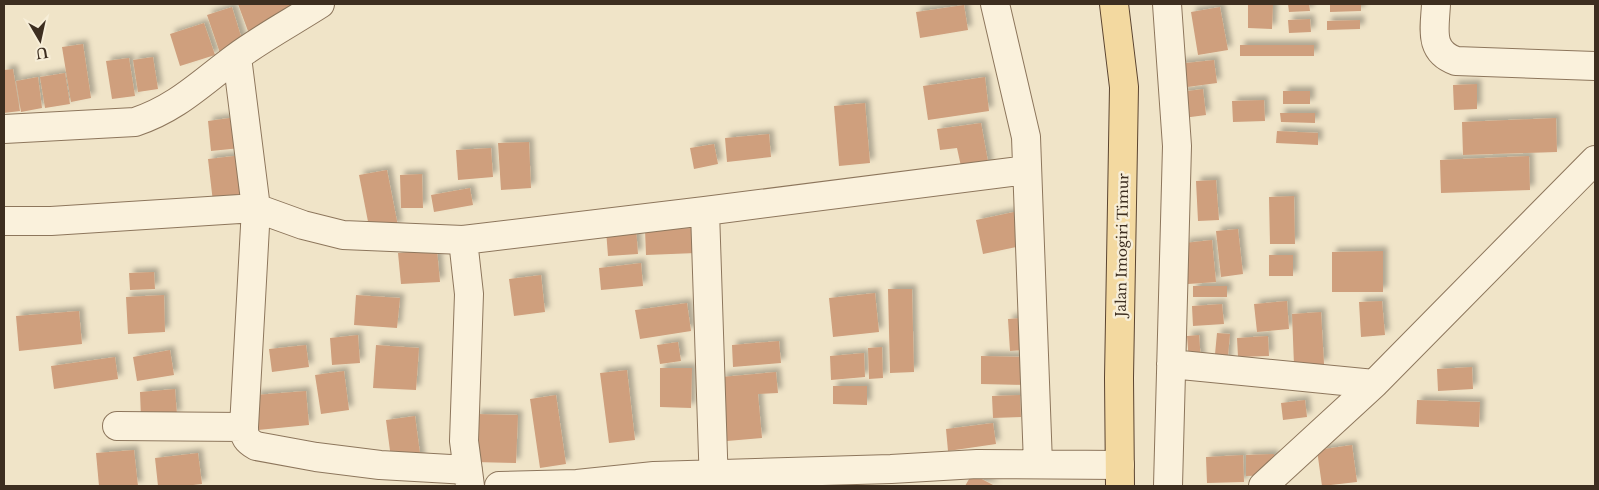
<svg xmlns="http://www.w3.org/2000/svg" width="1599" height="490" font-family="'Libre Baskerville',serif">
  <defs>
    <filter id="shadow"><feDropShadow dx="4.5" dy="-4.5" stdDeviation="2.5" flood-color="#0004"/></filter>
  </defs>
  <rect width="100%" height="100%" fill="#f0e4c8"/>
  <path fill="#cf9f7d" filter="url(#shadow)" d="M238,4H304L306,10L248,31Z
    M1248,4H1273L1272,29L1248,28Z
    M1288,4H1309L1310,11L1289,12Z
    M1330,4H1361V11L1330,12Z
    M964,5L968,30L920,38L916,12Z
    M232,7L244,46L220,53L207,15Z
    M1220,7L1228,50L1198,55L1191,12Z
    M1310,19L1311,32L1289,33L1288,20Z
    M1360,20V29L1327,30V21Z
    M204,23L215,55L180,66L170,34Z
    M83,44L91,98L71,102L62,47Z
    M1240,45H1314V56H1240Z
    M153,57L158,89L138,92L133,60Z
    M129,58L135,96L112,99L106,61Z
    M1214,60L1217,83L1180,88L1177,64Z
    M13,69L20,111L4,113V70Z
    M65,73L70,104L45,108L40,77Z
    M38,77L42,108L21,112L16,81Z
    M985,77L989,111L928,120L923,86Z
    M1477,84V109L1454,110L1453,85Z
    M1203,89L1206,115L1183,118L1180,92Z
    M1283,91H1310V104H1283Z
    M1264,100L1265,121L1233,122L1232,101Z
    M865,103L870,163L839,166L834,106Z
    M1280,113H1315V123L1281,122Z
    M237,117L241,148L211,151L208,121Z
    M1556,118L1557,152L1463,155L1462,122Z
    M981,123L989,167L962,171L957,148L940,150L937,129Z
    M1277,131L1318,133V145L1276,143Z
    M769,134L771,157L727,162L725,138Z
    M529,142L531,188L501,190L498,143Z
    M714,144L718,164L694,169L690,148Z
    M491,148L493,177L458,180L456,150Z
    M243,155L248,198L213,202L208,159Z
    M1529,156L1530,190L1441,193L1440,160Z
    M387,170L398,226L370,232L359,175Z
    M422,174L423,208H401L400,175Z
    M1216,180L1219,220L1198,221L1196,181Z
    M470,188L473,205L434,212L431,195Z
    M1294,196L1295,244H1270L1269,197Z
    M1014,212L1021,246L983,254L976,220Z
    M636,228L638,254L608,256L606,230Z
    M695,228L696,253L646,255L645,230Z
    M1238,229L1243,274L1221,277L1216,231Z
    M1212,240L1216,282L1188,284L1184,243Z
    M437,250L440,282L401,284L398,253Z
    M1383,251V292H1332V252Z
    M1269,255H1293V276H1269Z
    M641,263L643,286L601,290L599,268Z
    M154,272L155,289L130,290L129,273Z
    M541,275L545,312L514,316L509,279Z
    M1193,286H1227V297H1193Z
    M888,289H912L914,372L890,373Z
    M875,293L879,332L833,337L829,298Z
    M164,295L165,332L128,334L126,297Z
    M356,295L400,298L397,328L354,325Z
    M1287,301L1289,329L1257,332L1254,304Z
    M1382,301L1385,335L1361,337L1359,302Z
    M687,303L691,331L640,339L635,310Z
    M1222,304L1224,324L1193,326L1192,306Z
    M79,311L82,344L19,351L16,316Z
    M1321,312L1324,364L1294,365L1292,314Z
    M1022,318L1024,350L1010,351L1008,319Z
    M1217,333L1230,334L1227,366L1214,365Z
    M358,335L360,363L332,365L330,338Z
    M1199,335L1201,361L1189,362L1187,336Z
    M1268,336L1269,356L1238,357L1237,338Z
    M779,341L781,363L733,367L732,345Z
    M678,342L681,361L660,364L657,345Z
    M306,345L309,367L272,372L269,349Z
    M376,345L419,348L416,390L373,388Z
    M882,347L883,378L869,379L868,348Z
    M170,350L174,375L137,381L133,357Z
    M864,353L865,377L831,380L830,356Z
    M981,356L1027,357V385L981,384Z
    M115,357L118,379L54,389L51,366Z
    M1472,367L1473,389L1438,391L1437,369Z
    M660,368H692L691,408L660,407Z
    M627,370L635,440L609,443L600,373Z
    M344,371L349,410L321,414L315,375Z
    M776,372L778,393L758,394L762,438L727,441L721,377Z
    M833,386H867V405L833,404Z
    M175,389L177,415L141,418L140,392Z
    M306,391L309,425L258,430L255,395Z
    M556,395L566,464L540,468L530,399Z
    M1020,395L1021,417L993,418L992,396Z
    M1305,400L1307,417L1283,420L1281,403Z
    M1417,400L1480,402L1479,427L1416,424Z
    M476,414L518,415L516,463L474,462Z
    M415,416L421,461L392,466L386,420Z
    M993,423L996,444L948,451L946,429Z
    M1352,445L1357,482L1322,486L1317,450Z
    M134,450L138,486H99L96,453Z
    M198,453L202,484L184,486H158L155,458Z
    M1274,454L1275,475L1246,476V455Z
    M1243,455L1244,482L1207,483L1206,457Z
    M972,474L995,486H965Z"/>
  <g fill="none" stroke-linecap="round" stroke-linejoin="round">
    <g stroke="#8d765c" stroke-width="30">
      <path id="minor" d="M995,4L1026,137L1038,464
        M1167,4L1177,146L1168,486
        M1436,4C1435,28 1428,51 1456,61L1595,66
        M237,57L256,208L244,427C244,437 247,441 256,446L316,457L380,465L468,470
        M4,129L135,122C177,108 201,83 235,58C262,38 292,22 320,4
        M705,211L714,486
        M4,221H51L256,208L303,225L343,235L463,240L469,294L464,441L470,486
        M463,240L705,211L1027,170
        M1171,364L1374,384
        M117,426L244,427
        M499,486L577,484L654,476L891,469L977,464L1120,465
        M1263,486L1374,384L1595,160"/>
    </g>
    <g stroke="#5b4430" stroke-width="30">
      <path id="primary" d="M1114,4L1124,87L1119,378L1120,486"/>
    </g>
    <use href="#minor" stroke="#faf1dc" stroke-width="28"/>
    <use href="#primary" stroke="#f3d9a0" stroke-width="28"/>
  </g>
  <g text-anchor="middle" stroke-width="5" stroke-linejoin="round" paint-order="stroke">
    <g font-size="14" fill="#3d2e20" stroke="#f7eed8">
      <text transform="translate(1122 245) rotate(-89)" y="5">Jalan Imogiri Timur</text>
    </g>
  </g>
  <rect width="1599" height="490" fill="none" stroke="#3d2e20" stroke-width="10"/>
  <g transform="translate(40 40) rotate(171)" stroke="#f7eed8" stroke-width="4" paint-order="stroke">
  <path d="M0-4L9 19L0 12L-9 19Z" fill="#3d2e20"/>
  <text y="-8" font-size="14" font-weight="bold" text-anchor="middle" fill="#3d2e20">U</text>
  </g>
</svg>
